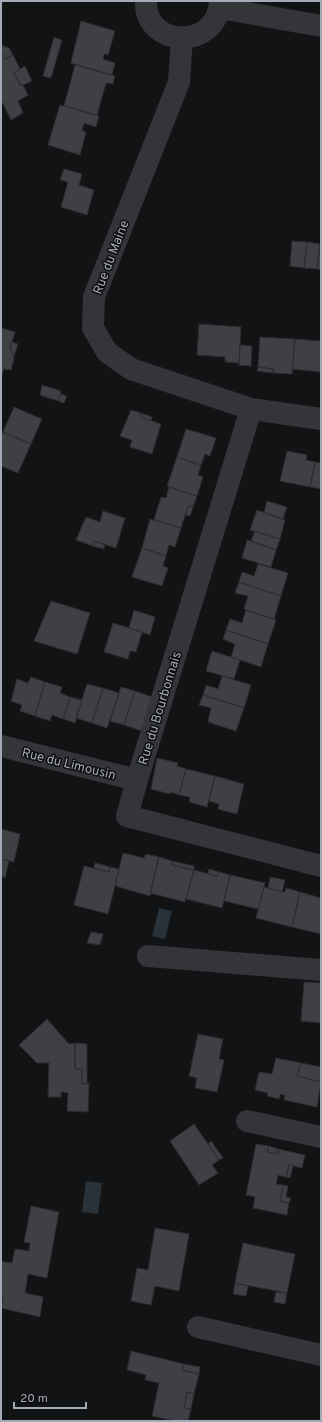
<svg xmlns="http://www.w3.org/2000/svg" width="322" height="1422" font-family="Overpass,sans-serif">
  <rect width="100%" height="100%" fill="#121314"/>
  <path fill="#293238" d="M159,908L172,911L165,939L152,936Z
    M86,1181L102,1183L98,1214L82,1212Z"/>
  <path fill="#3e4044" stroke="#2c2d30" d="M81,21L115,31L108,55L104,54L103,59L115,63L112,75L71,63Z
    M54,37L62,40L51,78L43,76Z
    M1,45L9,48L13,55L5,59L1,52Z
    M1,52L5,59L13,55L20,69L14,73L21,86L23,85L28,95L18,101L23,113L11,120L1,100Z
    M75,65L115,76L113,84L106,83L97,115L64,106Z
    M25,66L32,81L21,86L14,73Z
    M60,105L99,116L96,127L84,123L82,130L86,132L80,155L48,145Z
    M64,169L82,174L79,185L94,190L87,215L61,207L68,182L60,180Z
    M292,241L307,242L304,268L290,266Z
    M307,242L320,244L317,269L304,268Z
    M320,244H321V270L317,269Z
    M199,324L241,327L239,363L225,362V357L197,355Z
    M1,328L15,332L10,348L14,358L11,370L4,369L1,378Z
    M260,337L295,339L292,374L273,373V369L258,367Z
    M295,339L321,341V372L292,369Z
    M12,342L18,344L14,356L10,348Z
    M240,345L252,346L251,366L239,365Z
    M258,367L273,369V373L257,371Z
    M42,385L61,391L58,401L40,395Z
    M60,394L67,396L64,403L58,401Z
    M14,407L42,419L31,444L3,432Z
    M131,410L141,413L140,417L161,424L152,454L130,447L132,440L120,436Z
    M141,413L152,417L151,421L140,417Z
    M186,429L216,438L210,456L205,454L201,465L177,457Z
    M3,432L31,444L18,473L1,466V436Z
    M287,451L307,455L306,460L315,462L310,487L280,481Z
    M177,457L201,465L198,475L203,477L197,496L167,486Z
    M315,462L321,463V489L310,487Z
    M169,487L197,496L193,507L188,506L181,528L154,520L161,497L166,498Z
    M267,501L287,507L283,519L264,512Z
    M188,506L193,507L190,516L185,515Z
    M257,510L285,520L280,539L250,530Z
    M103,511L125,518L116,548L94,541L93,546L76,540L86,517L100,522Z
    M150,519L181,528L175,547L169,545L166,556L142,548Z
    M255,531L280,539L276,550L251,541Z
    M247,540L276,550L271,567L242,558Z
    M94,541L105,545L104,549L93,546Z
    M142,548L166,556L163,566L168,568L162,586L132,577Z
    M258,564L288,573L281,596L239,582L242,572L254,576Z
    M239,582L281,596L274,619L244,609L248,596L235,593Z
    M51,601L90,613L77,654L34,641Z
    M134,610L155,617L150,635L129,628Z
    M246,610L276,620L268,644L226,630L230,619L242,623Z
    M113,623L142,632L136,652L130,651L128,659L104,652Z
    M226,630L268,644L261,667L231,657L235,644L223,639Z
    M212,651L240,660L234,679L206,671Z
    M222,676L251,685L244,708L203,695L206,685L218,689Z
    M31,677L45,682L35,716L20,711L22,705L11,701L17,679L28,683Z
    M45,682L62,687L60,693L70,697L63,719L52,715L50,721L35,716Z
    M87,684L103,688L92,723L76,718Z
    M121,687L135,691L124,725L110,721Z
    M103,688L119,693L107,728L92,723Z
    M135,691L152,697L142,731L124,725Z
    M203,695L244,708L236,731L208,722L211,708L199,705Z
    M70,697L82,700L75,723L63,719Z
    M157,758L178,763L177,766L186,769L179,795L170,792V794L151,789Z
    M186,769L215,776L207,807L189,802L190,797L179,795Z
    M215,776L244,784L237,814L218,809L219,804L209,801Z
    M1,829L20,834L14,862L1,859Z
    M123,853L144,858L146,854L159,857L150,896L115,886Z
    M159,857L172,861L171,865L194,870L185,902L150,893Z
    M1,859L9,861L5,878L1,876Z
    M172,861L194,866V870L171,865Z
    M95,863L110,867L109,872L94,868Z
    M84,866L109,872L110,867L119,869L108,914L74,905Z
    M209,869L219,872L217,876L208,874Z
    M194,870L217,876L219,872L230,875L222,908L186,899Z
    M230,875L265,883L258,909L224,901Z
    M270,877L285,880L282,892L268,888Z
    M264,887L282,892H285L286,888L300,892L292,927L256,918Z
    M300,892L321,898V934L292,927Z
    M91,932L103,934L100,945L87,943Z
    M304,982L321,983V1023L301,1021Z
    M47,1019L69,1044L75,1043V1069H82V1084L89,1083L88,1112L67,1111L68,1093L61,1092V1097H48L49,1063H37L19,1045Z
    M198,1034L223,1039L219,1059L224,1060L217,1092L195,1088L197,1078L189,1076Z
    M75,1043L87,1044V1084H82V1069H75Z
    M276,1058L301,1063L297,1076L321,1082L317,1107L284,1100L285,1095L280,1094L279,1099L267,1096L268,1093L255,1090L259,1072L272,1074Z
    M301,1063L321,1067V1082L297,1076Z
    M194,1124L219,1160L212,1165L218,1173L199,1185L170,1141Z
    M211,1141L223,1158L219,1160L208,1144Z
    M256,1144L269,1146L267,1152L278,1154V1149L305,1155L302,1168L289,1165L286,1177L278,1175L276,1184L283,1185L280,1201L289,1203L287,1215L253,1208L255,1197L246,1195Z
    M269,1146L278,1149V1154L267,1152Z
    M289,1165L293,1166L290,1178L286,1177Z
    M283,1185L288,1186L286,1197L291,1198L289,1203L280,1201Z
    M31,1206L59,1212L47,1278L28,1274L25,1293L43,1297L40,1317L1,1308L3,1298H1V1261L12,1263L15,1249L29,1251L30,1243L24,1242Z
    M155,1228L189,1234L179,1291L155,1286L151,1305L131,1301L137,1268L148,1270Z
    M243,1243L295,1254L287,1293L235,1283Z
    M235,1283L248,1286L246,1296L233,1294Z
    M276,1292L287,1293L285,1304L274,1302Z
    M131,1351L184,1364L182,1370L199,1374L194,1394L187,1392L184,1408L191,1409L188,1421H175L152,1416L159,1383L145,1380L146,1375L127,1370Z
    M184,1364L200,1367L199,1374L182,1370Z
    M187,1392L194,1394L191,1409L184,1408Z"/>
  <g fill="none" stroke-linecap="round" stroke-linejoin="round">
    <path stroke="#333539" stroke-width="22" d="M146,1C144,48 218,51 220,1
      M220,8L321,26
      M182,38L179,82L94,297L93,328L107,352L131,369L251,409L321,419
      M251,409L137,780L127,816L321,866
      M1,746L137,780
      M148,956L321,970
      M247,1121L321,1137
      M198,1327L321,1355"/>
  </g>
  <g text-anchor="middle" stroke-width="3" stroke-linejoin="round" paint-order="stroke">
    <g font-size="13" fill="#a4aab5" stroke="#0e0e0f">
      <text transform="translate(110 257) rotate(-69)" y="5">Rue du Maine</text>
      <text transform="translate(159 708) rotate(-73)" y="5">Rue du Bourbonnais</text>
      <text transform="translate(69 763) rotate(14)" y="5">Rue du Limousin</text>
    </g>
  </g>
  <rect width="322" height="1422" fill="none" stroke="#a4aab5" stroke-width="4"/>
  <path d="M14 1402v6h72v-6" fill="none" stroke="#a4aab5" stroke-width="2"/>
  <text x="20" y="1402" font-size="12" fill="#a4aab5" stroke="#0e0e0f" stroke-width="3" paint-order="stroke">20 m</text>
</svg>
